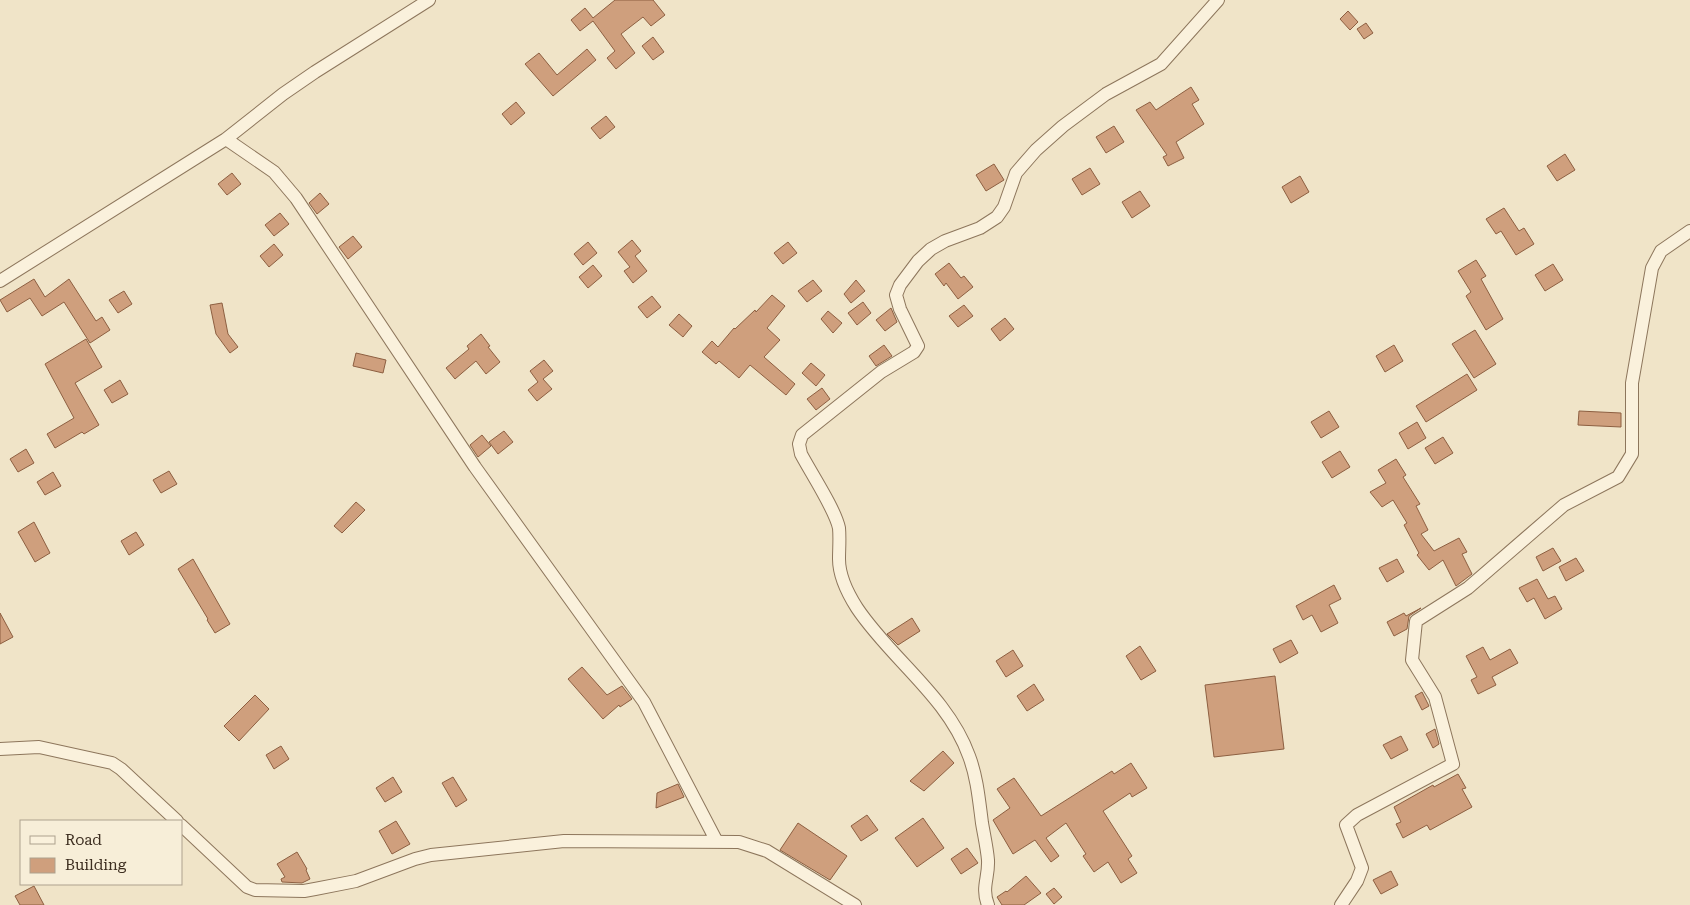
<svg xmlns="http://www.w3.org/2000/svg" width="1690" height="905" font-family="'Roboto Serif',serif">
  <rect width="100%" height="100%" fill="#f0e4c8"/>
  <path fill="#cf9f7d" stroke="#8d5f41" d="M615,0H653L665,15L651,26L643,17L621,34L635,53L616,69L607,58L615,51L593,21L580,31L571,20L585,8L593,18Z
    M1348,11L1358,22L1350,30L1340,19Z
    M1366,23L1373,33L1364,39L1357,29Z
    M653,37L664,52L653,60L642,46Z
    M587,49L596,60L553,96L525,64L539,53L557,75Z
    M1191,87L1199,100L1192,104L1204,124L1176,142L1184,158L1168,166L1163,157L1167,155L1136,110L1150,102L1156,110Z
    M516,102L525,113L511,125L502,114Z
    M606,116L615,127L600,139L591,128Z
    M1114,126L1124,142L1106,153L1096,137Z
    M1565,154L1575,170L1557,181L1547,166Z
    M994,164L1004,180L986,191L976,175Z
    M1090,168L1100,184L1082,195L1072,179Z
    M232,173L241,184L227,195L218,184Z
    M1300,176L1309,192L1291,203L1282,187Z
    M1140,191L1150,206L1132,218L1122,202Z
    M320,193L329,204L317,214L309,203Z
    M1504,208L1519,231L1524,228L1534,244L1516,255L1501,231L1496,234L1486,219Z
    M280,213L289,224L274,236L265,225Z
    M353,236L362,247L348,259L339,247Z
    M632,240L641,251L635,256L647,271L633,283L624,271L630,267L618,252Z
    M588,242L597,253L583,265L574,254Z
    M788,242L797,253L783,264L774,253Z
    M274,244L283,255L269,267L260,256Z
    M1476,260L1486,276L1481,279L1503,319L1486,330L1466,296L1471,292L1458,271Z
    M949,263L961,278L964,276L973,287L958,299L946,283L944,286L935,274Z
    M1553,264L1563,280L1545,291L1535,275Z
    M593,265L602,276L588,288L579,277Z
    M34,279L45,297L69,279L96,321L102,317L110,330L90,343L64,302L42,316L30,298L7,312L0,300Z
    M813,280L822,291L807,302L798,291Z
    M856,280L865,291L851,303L844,294Z
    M124,291L132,304L118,313L109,300Z
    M772,295L785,306L767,328L780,340L764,357L795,384L786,395L750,365L739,378L719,361L716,364L702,352L712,341L718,347L734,328L735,329L755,310L756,312Z
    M652,296L661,307L647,318L638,307Z
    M863,302L871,313L857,325L848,313Z
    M222,303L228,334L238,347L230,353L216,334L210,305Z
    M964,305L973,316L958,327L949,316Z
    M891,308L897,322L885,331L876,320Z
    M828,311L842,323L833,333L821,319Z
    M679,314L692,326L683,337L669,325Z
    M1005,318L1014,329L1000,341L991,329Z
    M1475,330L1496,364L1474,378L1452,344Z
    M481,334L490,346L488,347L500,362L486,374L476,361L455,379L446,368L469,349L467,346Z
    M86,339L102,367L75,383L99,425L84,434L82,432L55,448L47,434L74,418L45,364Z
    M884,345L892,356L876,366L869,356Z
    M1394,345L1403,361L1385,372L1376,356Z
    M356,353L386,360L383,373L353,366Z
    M544,360L553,371L543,379L552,389L537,401L528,390L538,382L530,371Z
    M811,363L825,375L816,386L802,373Z
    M1467,374L1477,390L1426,422L1416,406Z
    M120,380L128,394L112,403L104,390Z
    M822,388L830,399L816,410L807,399Z
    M1329,411L1339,427L1321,438L1311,422Z
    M1579,411L1621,413V427L1578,425Z
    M1417,422L1426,438L1408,449L1399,433Z
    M504,431L513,442L498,454L489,442Z
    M482,435L491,446L478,457L470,445Z
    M1443,437L1453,453L1435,464L1425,448Z
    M26,449L34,463L18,472L10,459Z
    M1340,451L1350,467L1332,478L1322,462Z
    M1396,459L1406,475L1403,477L1420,504L1416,506L1428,530L1421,534L1434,551L1459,538L1467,552L1462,554L1472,574L1456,586L1443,560L1429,570L1417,555L1419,553L1404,525L1407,523L1393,500L1382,507L1370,492L1386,483L1378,470Z
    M169,471L177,484L161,493L153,480Z
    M53,472L61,486L45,495L37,482Z
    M356,502L365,510L342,533L334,526Z
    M34,522L50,553L35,562L18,532Z
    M136,532L144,545L129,555L121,541Z
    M1553,548L1561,561L1543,571L1536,557Z
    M1576,558L1584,571L1566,581L1559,567Z
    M193,559L230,624L215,633L207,620L208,619L178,569Z
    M1397,559L1404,572L1387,582L1379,568Z
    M1537,579L1548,599L1555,596L1562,609L1545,619L1534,598L1527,602L1519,588Z
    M1334,585L1341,599L1329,605L1338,623L1321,632L1312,615L1303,620L1296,606Z
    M1421,608L1409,616L1407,629L1394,636L1387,622L1404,613L1406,616Z
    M0,613L13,637L0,644Z
    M912,618L920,631L898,645L887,634Z
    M1291,640L1298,653L1280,663L1273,649Z
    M1140,646L1156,671L1141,680L1126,656Z
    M1483,647L1490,660L1510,649L1518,663L1492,677L1496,685L1478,694L1471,680L1477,677L1466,656Z
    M1013,650L1023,666L1006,677L996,661Z
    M582,667L607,695L622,686L632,699L620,707L619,705L603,719L568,679Z
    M1275,676L1284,749L1214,757L1205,685Z
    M1034,684L1044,700L1027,711L1017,696Z
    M1422,692L1429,706L1422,710L1415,696Z
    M255,695L269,709L239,741L224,726Z
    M1435,729L1439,744L1433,748L1426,734Z
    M1401,736L1408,750L1391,759L1383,745Z
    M281,746L289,759L274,769L266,755Z
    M943,751L954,763L924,791L910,781Z
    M1131,763L1147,788L1132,797L1130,793L1103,811L1132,856L1128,859L1137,873L1121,883L1108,862L1094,872L1083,856L1086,854L1066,823L1046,838L1059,856L1051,862L1035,840L1013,854L993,820L1010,808L997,789L1014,778L1041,816L1112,771L1114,774Z
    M1458,774L1466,788L1462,789L1472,807L1430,830L1427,825L1403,838L1396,824L1401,822L1394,807L1433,785L1434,787Z
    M393,777L402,792L385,802L376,788Z
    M453,777L467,800L456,807L442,783Z
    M678,784L684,797L656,808L657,793Z
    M867,815L878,830L861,841L851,826Z
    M923,818L944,848L917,867L895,838Z
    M396,821L410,844L392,854L379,831Z
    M798,823L847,856L830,880L780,850Z
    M967,848L978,863L961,874L951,859Z
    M297,852L307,869L306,870L310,879L302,883L282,882L281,879L285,877L277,864Z
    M1391,871L1398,885L1381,894L1373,880Z
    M1026,876L1041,893L1024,905H1002L997,897L1006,891L1007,892Z
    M34,886L44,905H20L15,896Z
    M1054,888L1062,897L1054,904L1046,894Z"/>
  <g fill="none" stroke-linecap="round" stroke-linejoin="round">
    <g stroke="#8d765c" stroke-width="14">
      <path id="minor" d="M226,139L274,172L296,198L475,467L644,702L717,842
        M0,281L226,139L283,94L315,72L429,0
        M0,749L39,747L112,763L121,769L177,821
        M181,825L247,887L255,890L304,891L315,889L356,881L415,859L431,855L564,841L739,842L767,851L855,905
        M988,905C981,887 989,878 988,860C987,848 984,835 982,823C979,800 977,777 969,756C948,697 891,659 857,608C848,594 839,576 839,559C839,549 840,538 839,528C835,509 811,473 801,454L799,444L802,435L881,372L914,352L918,346L900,309L896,295L900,285L918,261L931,249L945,241L980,228L997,217L1004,207L1016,173L1036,150L1063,126L1106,94L1161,64L1218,0
        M1341,905L1357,881L1362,868L1346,825L1357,815L1453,764L1435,697L1412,660L1416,621L1468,588L1564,505L1618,477L1632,454V383L1652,268L1661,251L1690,231"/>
    </g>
    <use href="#minor" stroke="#faf1dc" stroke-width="12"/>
  </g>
  <rect x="20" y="820" width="162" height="65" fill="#f7eed8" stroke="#ada18e"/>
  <rect x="30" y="836" width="25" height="8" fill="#faf1dc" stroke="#ada18e"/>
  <text x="65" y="845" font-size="15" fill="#3d2e20">Road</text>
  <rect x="30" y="858" width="25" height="15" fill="#cf9f7d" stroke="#ada18e"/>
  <text x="65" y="870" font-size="15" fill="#3d2e20">Building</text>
</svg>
